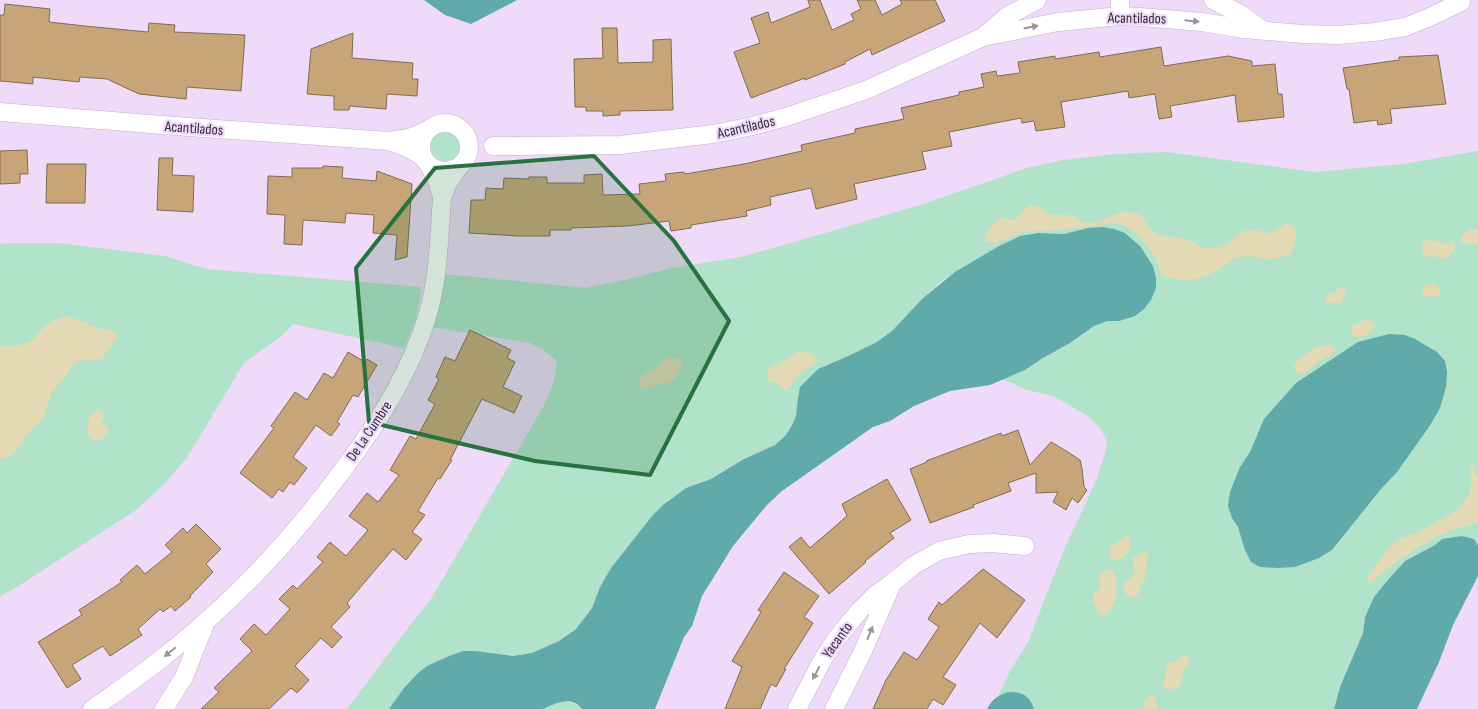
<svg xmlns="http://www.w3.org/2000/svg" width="1478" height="709" font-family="'Sofia Sans Condensed',sans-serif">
  <rect width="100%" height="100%" fill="#efdaf9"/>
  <path fill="#b0e3c9" d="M429 145a16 16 0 1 1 32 0a16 16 0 1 1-32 0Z
    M1478,151V545L1474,539H1442L1435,545L1405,561L1386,582L1374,597L1365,617L1363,632L1340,687L1334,709H1034L1032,704L1006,693L998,696L1010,671L1028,642L1064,550L1095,483L1105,454L1107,440L1100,428L1088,416L1053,396L1027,390L1002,379L1025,370L1043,358L1070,343L1094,326L1107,321H1119L1153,266L1140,246L1125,233L1075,232L1064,234L1038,233L1020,236L999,246L940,282L923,298L892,331L877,342L846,357L818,369L800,387L798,397L796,416L786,435L775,445L744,459L711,479L686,488L663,505L652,516L611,568L600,587L592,608L576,629L559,641L532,653L513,656L476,651H463L449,656L427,666L417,674L404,688L389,709H347L401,637L431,599L543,407C552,391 555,379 557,361L545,351L530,343L432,327L444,274L585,288L630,279L671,268L741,257L822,234L923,204L1030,167L1064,160L1115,154L1167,152L1315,172L1404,164Z
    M12,243H57L165,256L206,269L422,287L416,319L404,348L293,324L284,334L244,363L187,458L164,484L136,510L17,587L0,596V244Z
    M561,701C569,702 577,702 582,709H543Z"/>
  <path fill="#e3d9b4" d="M1031,205L1039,206C1041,208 1042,210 1044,212C1053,220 1070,208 1082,222C1087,222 1093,223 1097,222C1109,219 1118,209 1130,212C1150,215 1143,226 1155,233C1162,238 1173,236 1181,238C1189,239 1195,244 1202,247C1218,252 1232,242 1242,231L1258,230L1268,234L1287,223L1295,228L1296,238L1291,254C1282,257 1273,261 1264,259C1256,257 1249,255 1241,257C1233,258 1230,262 1224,266C1199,281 1189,284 1161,275C1157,253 1139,229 1117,223C1096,225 1075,229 1055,230C1044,231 1035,230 1024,232C1011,235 997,248 985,241C985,229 993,224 1001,218L1009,220H1015L1025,208Z
    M1470,229H1478V245L1463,243L1460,240L1462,235Z
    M1425,240L1437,241L1446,244L1451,243L1455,244V248L1446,259H1441L1435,256L1426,257C1422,252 1420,246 1425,240Z
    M1430,284H1436L1439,286L1441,295L1438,296L1425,297L1422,293L1423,287Z
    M1341,287L1347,291L1341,303H1326L1324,301L1327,294L1334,292Z
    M65,316L76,319L101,329L111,330L115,332L118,336L102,359L93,361L83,360L72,365L66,376L52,392L44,417L29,432L16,452L5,459H0V347L20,345L31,341L48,323Z
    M1365,319C1371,319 1373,322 1375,327C1370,333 1362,339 1354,337L1351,333L1352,326C1356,323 1362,323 1365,319Z
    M1329,345L1335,349C1332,357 1326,356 1319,361C1312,367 1300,382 1293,367L1299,359L1316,347Z
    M798,352C805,352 811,352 816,357L817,360C813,367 807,368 801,373C794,378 794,387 785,390L781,388L778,384L768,380C765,361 774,368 784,361C789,358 793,355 798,352Z
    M674,358H679L682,363C680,371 676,381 667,383C660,385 656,383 651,388H640L638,383L641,377L646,371H653L664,359Z
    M98,410L103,413L104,417L101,422L102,425L108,426L109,430C106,437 102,440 95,441L89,437L87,425L91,414Z
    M1472,463L1476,475L1478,474V523C1447,529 1424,543 1398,561C1389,567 1380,575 1371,582L1366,580L1369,575L1390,546L1397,540L1416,533L1458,510L1467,498L1471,487L1470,468Z
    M1125,536L1128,537C1135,548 1127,555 1117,561L1112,559C1107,546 1107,548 1118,542C1121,541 1123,538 1125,536Z
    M1145,551L1147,552L1148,556L1145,574L1146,578L1140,586L1138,595L1134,597H1128C1116,580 1132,583 1134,572C1135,568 1133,563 1132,559L1134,557L1139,556Z
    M1110,570H1114C1118,587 1119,604 1105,616L1099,614L1092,601L1093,594L1100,588V572Z
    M1184,655L1190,660C1189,666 1186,666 1184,671C1178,683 1186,687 1168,690L1163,687L1167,664L1170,662H1175Z
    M1151,694L1155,695L1156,705L1158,709H1143L1145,700Z"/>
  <path fill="#61aaaa" d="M424,0H517L471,24L445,15Z
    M1103,227L1114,229L1125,233L1140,246L1153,266L1156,278V288L1151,300L1144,309L1135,316L1119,321H1107L1094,326L1070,343L1043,358L1025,370L990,385L950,391L914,406L890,421L873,427L782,491L767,505L733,546L702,596L692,626L684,637L655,709H582C572,695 556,703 543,709H389L404,688L417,674L427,666L449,656L463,651H476L513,656L532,653L559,641L576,629L592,608L600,587L611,568L652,516L663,505L686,488L711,479L744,459L775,445L786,435L792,425L796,416L798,397L800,387L818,369L846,357L877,342L892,331L923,298L955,272L999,246L1020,236L1038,233L1064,234L1088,228Z
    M1389,334L1405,335L1415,339L1437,352L1445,361L1447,372L1446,387L1440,408L1429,427L1397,472L1381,489L1332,550L1319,558L1295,567L1278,568L1260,567L1251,562L1245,550L1238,527L1232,518L1228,506L1230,492L1240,467L1250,452L1264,419L1296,383L1358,342Z
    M1462,536L1474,539L1478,545V576L1453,625L1439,662L1417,709H1334L1340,687L1363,633L1365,617L1374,597L1386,582L1405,561L1435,545L1442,539Z
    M1011,692C1024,692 1030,697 1034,709H987C992,699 1000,693 1011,692Z"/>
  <path fill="#c8a578" stroke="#816c51" d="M808,0H820L832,30L854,20L851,14L861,9L857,0H875L882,15L902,4L900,0H935L945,21L872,55L870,49L845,62V64L805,80V78L751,98L734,52L760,43L751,18L768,12L771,23L810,7Z
    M5,4L50,9L49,22L85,26L148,32L149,23L175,25L174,32L245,35L241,91L187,87L186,99L139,94L107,79L80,77L79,82L33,77V84L0,81V15H4Z
    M602,28H617L618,63L653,62V40L671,39L673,110L620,111V115L603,116V111H586V107H575L574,59L603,58Z
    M353,33L352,58L413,63L412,79H418L417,96L387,94L386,109L350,106L349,110H334V96L307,94L311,49Z
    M1161,47L1164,66L1228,56L1252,61V66L1275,64L1278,94H1282L1284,117L1238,122L1235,95L1170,106L1172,117L1159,119L1155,94L1129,98L1128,91L1061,102L1065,127L1036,131L1034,121L1022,123L1021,118L949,132L952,146L922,152L926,169L854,184L857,199L816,209L811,188L770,197L771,205L746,211L747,216L691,225V228L671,231L669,221L628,226L571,228V230H550V236H518L469,233L471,200H485L486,188L503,189L504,178L529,179V177H547V183H584V175L602,174L603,195L640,194L639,184L666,181L665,174L684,172L685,174L744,164L802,151L801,145L855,133V129L904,119L901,108L959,95V92L984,87L981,74L996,71L997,76L1020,73L1018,62L1055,56V59L1099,52L1100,57Z
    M1438,55L1446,104L1390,109L1392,123L1378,125L1377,120L1354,123L1349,89H1347L1343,68L1399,60V57Z
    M27,150L28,174H20V183L0,184V151Z
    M159,158H173L172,175L194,176L193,212L157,210Z
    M47,164H86L85,203H46Z
    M323,166L343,167L342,178L376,181L377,171L412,184L407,257L395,260L397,235L373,233L374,215L346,213L345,223L303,220L302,245L284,244L285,215L267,214L268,176L292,177V168H323Z
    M470,330L511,350L507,358L515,362L503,387L522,396L514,413L482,399L450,460H452L440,479L438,478L418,511L425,515L412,532L422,539L406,560L393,549L347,603L350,607L331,627L342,637L332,648L321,638L295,666L309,680L297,693L291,688L269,709H201L219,692L214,688L252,651L240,639L254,624L266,635L290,609L279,599L293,585L297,589L323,562L317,557L330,542L346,556L368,530L349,516L367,493L378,502L399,475L390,470L410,436L416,439L435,404L428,400L439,379L436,377L445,357L455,361Z
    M348,352L365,362L367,359L377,365L358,397L353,395L337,422L340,424L331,436L316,425L293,457L307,468L294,485L290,482L283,492L279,489L272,498L240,473L274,428L271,426L295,392L307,400L324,373L333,378Z
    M1018,430L1030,465L1051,442L1068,452L1080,460L1082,469L1084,487L1087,490L1078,503L1072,498L1066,510L1053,502L1058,492L1036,493V473L1008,483L1011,491L973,505L974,507L930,523L910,469L927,462L926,461L1001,433L1002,436Z
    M887,479L911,520L890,533L894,538L865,561L866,562L829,594L789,547L801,537L810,548L847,516L842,504Z
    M196,524L221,549L206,564L213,572L190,596L191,597L175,611L171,606L163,612L160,609L138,629L142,635L110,656L103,646L72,665L81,679L67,688L38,642L82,615L79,610L122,582L120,580L137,565L145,574L172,552L165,545L183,528L187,533Z
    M983,569L1025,600L997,638L980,623L943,677L956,685L943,705L933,699L927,709H873L886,680L904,652L917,660L939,627L928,619L939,602L942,605Z
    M784,572L819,596L804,617L813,623L784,669H786L776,687L771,684L760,709H725L742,667L732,661L761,612L758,610Z"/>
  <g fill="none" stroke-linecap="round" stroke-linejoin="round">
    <g stroke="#c3afcd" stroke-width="19">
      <path id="minor" d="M1120,0V16
        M1213,0L1242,15L1262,30
        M985,35L1006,17L1037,0
        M0,112L188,127L389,141
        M421 147a24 24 0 1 1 48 0a24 24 0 1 1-48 0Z
        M493,146L620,145L713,134L753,126L786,117L866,90L983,37L1058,22L1120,16L1140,17L1202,22L1244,29L1303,34L1338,35L1374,32L1405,27L1430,17L1461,2
        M423,157L408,148L389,141L409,138L428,130
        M429,165L437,180L442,197L448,183L461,164
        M92,709C119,690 146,672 171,651C236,599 293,538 342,471C378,424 410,373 427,317C439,278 439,237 442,197
        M164,709L184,677L205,624
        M797,709L823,659L837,638L860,610L875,595L892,583L914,565L939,551L969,544L992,543L1025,546
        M834,709L863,651L892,584"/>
    </g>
    <use href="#minor" stroke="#fff" stroke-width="18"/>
  </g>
  <defs><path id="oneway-solid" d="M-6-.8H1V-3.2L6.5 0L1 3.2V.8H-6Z" transform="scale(1.25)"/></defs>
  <g fill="#99959b">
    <use href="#oneway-solid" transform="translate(1192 21) rotate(6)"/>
    <use href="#oneway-solid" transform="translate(1031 27) rotate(-11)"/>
    <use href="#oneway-solid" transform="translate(870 633) rotate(-68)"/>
    <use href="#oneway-solid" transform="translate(170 652) rotate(141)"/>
    <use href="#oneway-solid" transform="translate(816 673) rotate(118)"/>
  </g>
  <path fill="#277240" fill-opacity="0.2" stroke="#277240" stroke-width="4" stroke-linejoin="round" d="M594,156L674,241L729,321L650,475L535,461L369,422L356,268L435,168Z"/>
  <g text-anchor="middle" stroke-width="4.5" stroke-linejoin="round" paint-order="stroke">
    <g font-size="15" fill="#332b37" stroke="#efdaf9">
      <text transform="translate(1137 18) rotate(1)" y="5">Acantilados</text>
      <text transform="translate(746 127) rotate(-13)" y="5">Acantilados</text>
      <text transform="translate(194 128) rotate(4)" y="5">Acantilados</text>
      <text transform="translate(369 431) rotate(-56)" y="5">De La Cumbre</text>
      <text transform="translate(837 640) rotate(-54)" y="5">Yacanto</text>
    </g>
  </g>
</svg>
